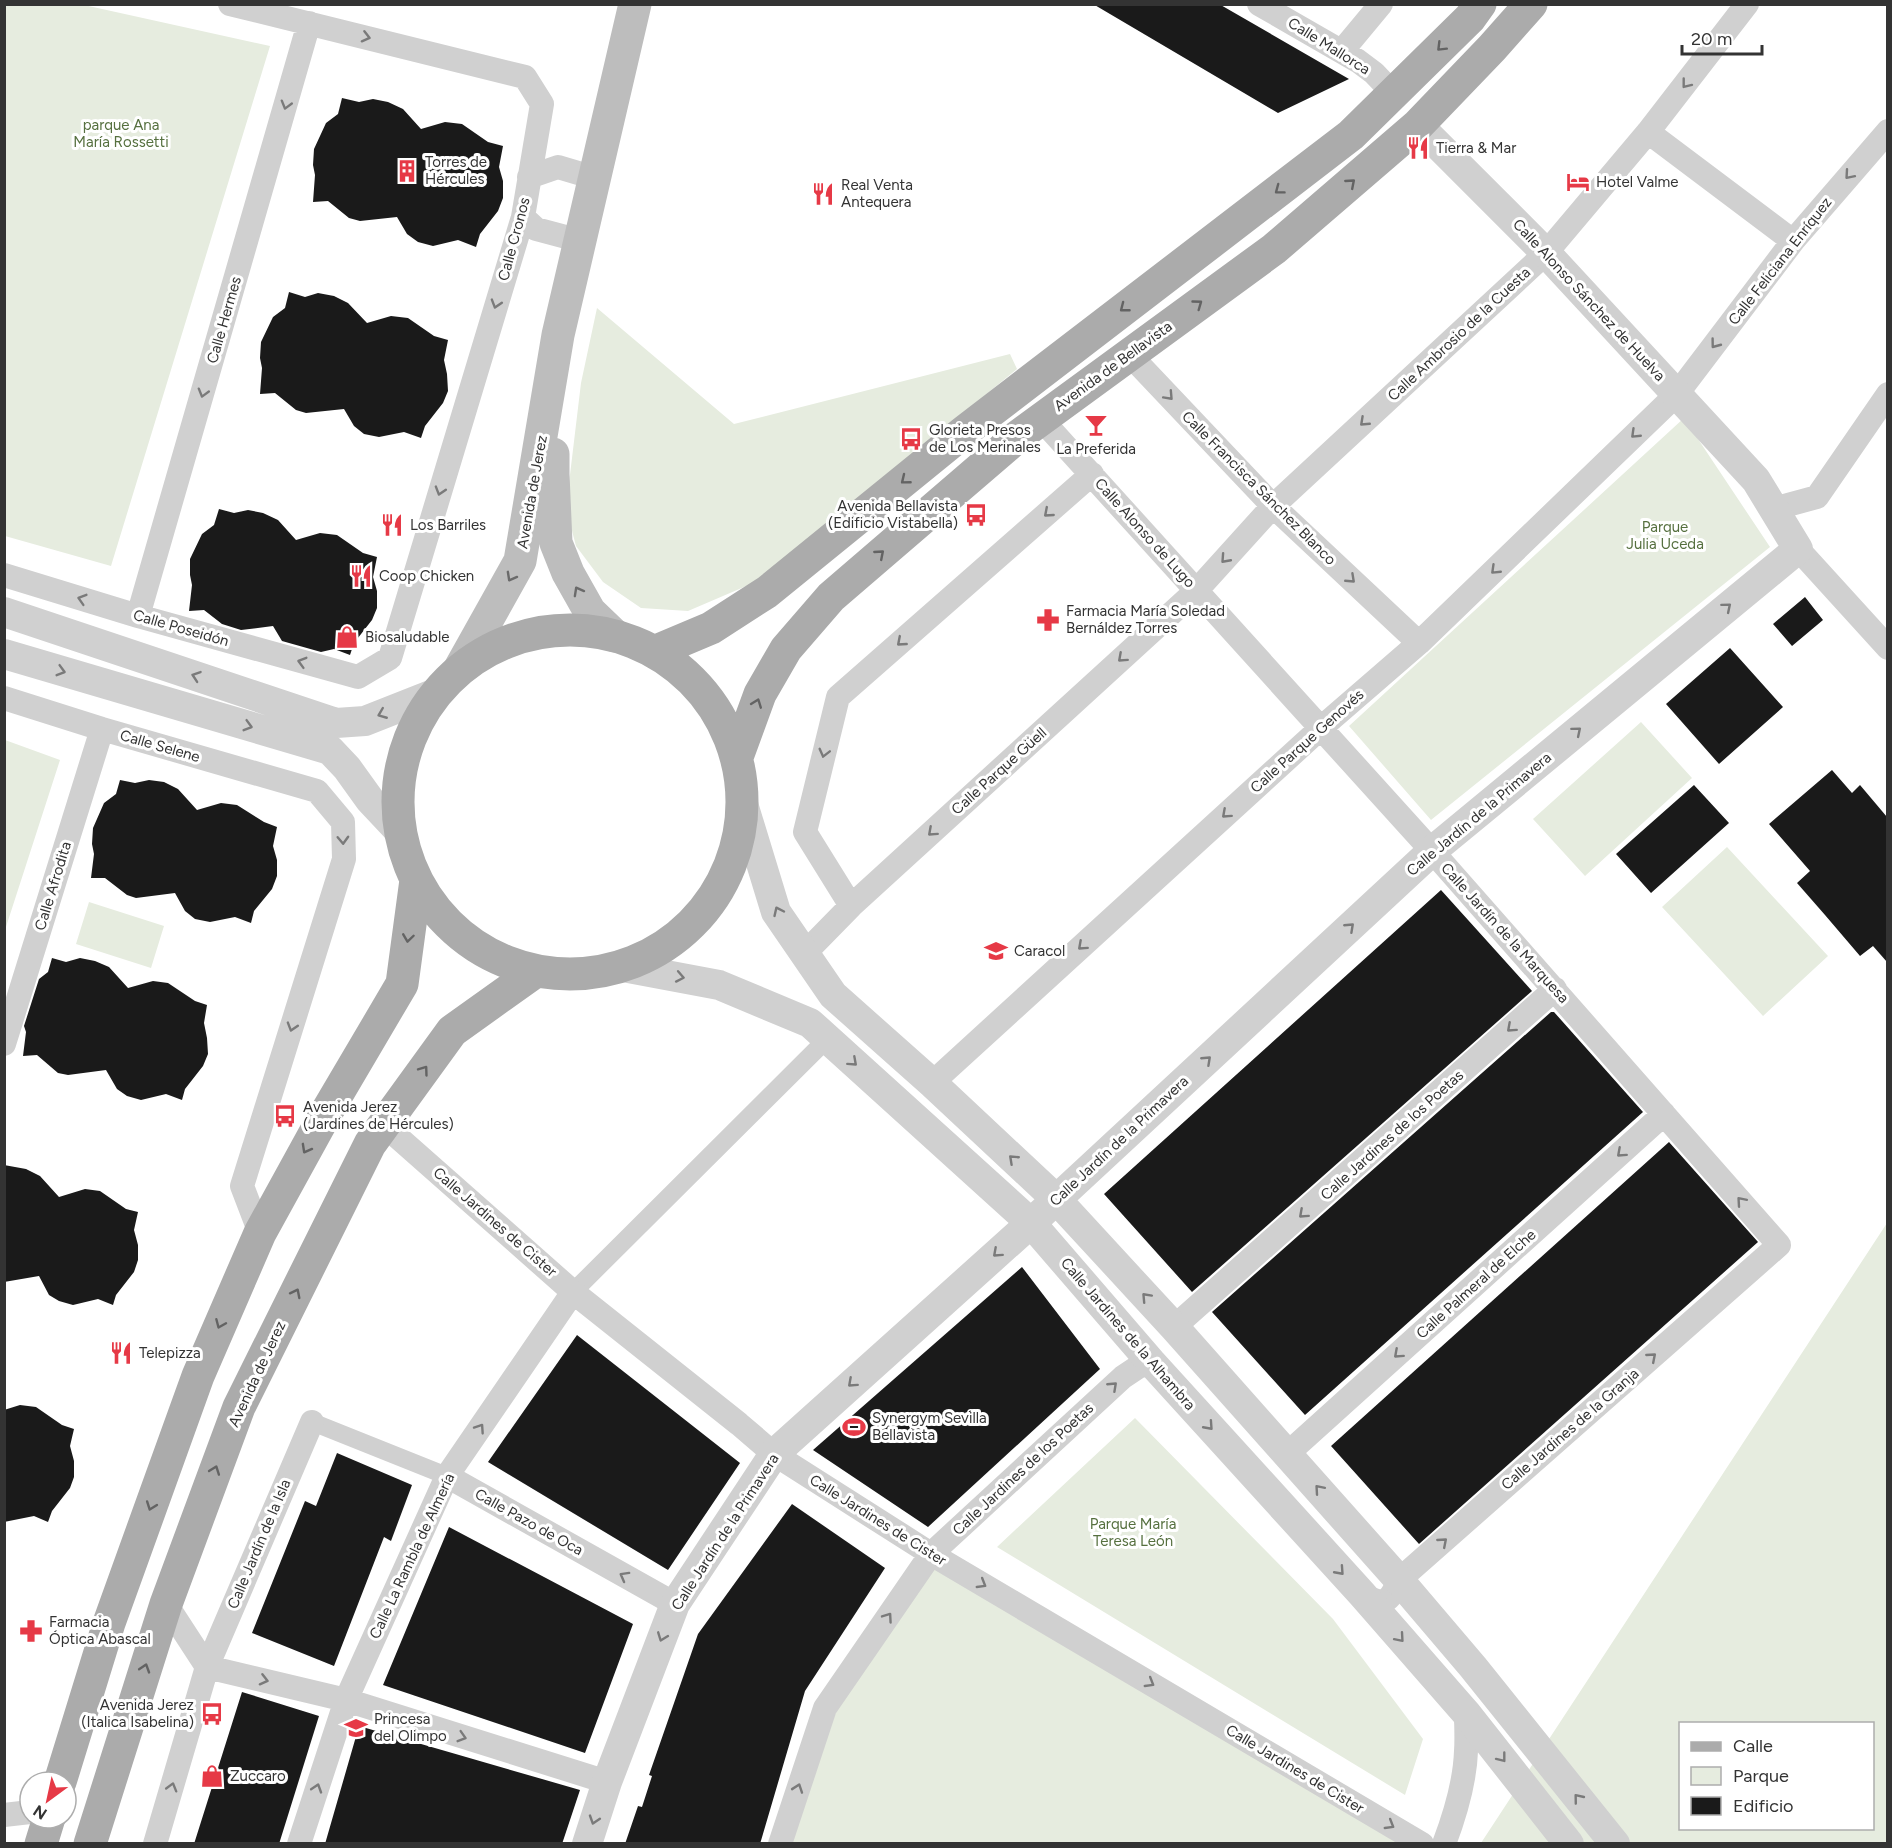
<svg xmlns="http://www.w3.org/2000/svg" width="1892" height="1848" font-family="Figtree,sans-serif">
  <rect width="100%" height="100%" fill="#fff"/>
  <path fill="#e6ecdf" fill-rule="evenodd" d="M4,5H84L270,46L111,566L5,536Z
    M597,308L734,424L1010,354L1017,369L758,581L688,611L641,608L603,582L576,546L566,508L581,383Z
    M1684,418L1770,547L1431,820L1349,726Z
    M1641,722L1692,778L1585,876L1533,819Z
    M5,740L60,760L5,930L4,740Z
    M1727,847L1828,956L1763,1016L1662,907Z
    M89,902L164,926L151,968L76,944Z
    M1887,1223V1843H1481ZM1680,1724H1872V1828H1680Z
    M1135,1418L1333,1619L1423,1739L1405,1795L997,1547Z
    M931,1554L1422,1844H780L825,1708Z"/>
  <path fill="#1a1a1a" d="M1093,4H1219L1349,79L1278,113Z
    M342,98L359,102L373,99L388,102L403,109L421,129L445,122L462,124L488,142L503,146L499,167L503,181V198L498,211L480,234L476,247L458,240L433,246L418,242L407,234L397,217L360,221L349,218L328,201L313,202L315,175L313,165L314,149L326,123L338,114Z
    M289,292L305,297L318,293L334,296L348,303L367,323L391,316L408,318L434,336L448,340L444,360L447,374L448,391L443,403L425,426L421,438L404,432L379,437L364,434L354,426L344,409L306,413L296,410L275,393L260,394L262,368L260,358L261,342L273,317L285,308Z
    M219,509L234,513L248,510L263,513L278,520L296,540L320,533L337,535L363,553L377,557L373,577L377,591V608L372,620L354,643L350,655L334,649L321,652L282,641L273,626L241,630L222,624L204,610L189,611L192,585L190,575V559L202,534L214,525Z
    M1805,597L1823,620L1792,646L1773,624Z
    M1730,648L1783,707L1719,764L1666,704Z
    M1832,770L1852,793L1860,785L1887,817V962L1873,946L1860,956L1825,915L1797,883L1810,871L1769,824Z
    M120,780L135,783L149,780L164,782L178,789L197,810L221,803L237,805L264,822L277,827L273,846L277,860V876L272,889L254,911L251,923L235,917L210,922L195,919L185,911L175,893L136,898L127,895L105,878H91L94,854L92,844L93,828L104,803L116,794Z
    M1694,785L1729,823L1651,893L1616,854Z
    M1441,890L1532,991L1192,1292L1104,1194Z
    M52,958L66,962L80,958L95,961L109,967L128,988L153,981L168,983L195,1001L207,1005L204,1023L207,1038L208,1054L203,1066L185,1089L182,1100L166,1094L141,1100L127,1096L117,1089L106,1070L68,1075L58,1073L37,1055L23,1056L26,1032L24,1026L39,979L48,972Z
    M1551,1012H1554L1643,1112L1305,1415L1212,1312Z
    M1669,1142L1758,1242L1419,1544L1331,1446Z
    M4,1165L26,1169L40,1176L59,1197L85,1189L100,1191L126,1209L138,1212L134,1230L138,1245V1260L134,1272L116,1295L113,1305L98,1299L73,1305L59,1301L49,1295L39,1276L4,1282Z
    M1022,1267L1100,1369L928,1527L813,1450Z
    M577,1335L740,1463L668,1570L488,1462Z
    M20,1405L36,1407L62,1425L74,1429L70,1446L74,1461V1477L70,1488L52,1511L48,1522L34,1516L4,1522V1410Z
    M337,1453L412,1485L391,1541L384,1537L334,1666L252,1633L305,1501L316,1506Z
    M792,1504L885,1568L805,1691L760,1844H625L638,1806L642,1807L652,1776L649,1775L698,1634Z
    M449,1527L633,1624L585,1753L383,1685Z
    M242,1692L319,1716L279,1844H194Z
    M359,1726L580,1790L562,1844H325Z"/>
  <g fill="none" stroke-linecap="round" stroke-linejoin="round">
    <path stroke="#d0d0d0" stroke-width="18" d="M573,1292L827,1039
      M312,1422L447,1476"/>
    <path stroke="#d0d0d0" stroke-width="24" d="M1259,4L1358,61L1374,73L1394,94
      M1342,51L1381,4
      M1648,132L1793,241
      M529,177L558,167L595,178
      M523,217L536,229L581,241
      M1129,354L1273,506L1419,643
      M1041,419L1432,851L1779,1245L1399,1580C1389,1603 1384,1607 1362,1594
      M1773,509L1817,497L1888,394
      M1798,549L1888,648
      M4,575L138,616L358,677L390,658L523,217L542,104L525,77L230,4
      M138,616L309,23
      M4,698L102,729L317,791L343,822L344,859L242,1186L260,1233
      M851,906L805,832L838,697L1092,474
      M804,954L851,906L1197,590L1273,506L1546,253L1648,132L1747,4
      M4,1044L102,729
      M932,1083L1322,727L1419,643L1677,394L1793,241L1888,131
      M384,1125L573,1292L739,1424L774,1454L931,1554L1422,1844
      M1174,1327L1555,989
      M312,1422L207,1667L346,1700L607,1782
      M1287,1452L1297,1445L1664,1114
      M447,1476L675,1604
      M4,1815L30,1812
      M155,1844L207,1667L166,1604
      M299,1844L346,1700L447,1476L573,1292
      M780,1844L825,1708L931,1554L1123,1377L1138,1367L1151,1362
      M1444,1844C1455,1815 1465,1782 1466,1751C1467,1738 1466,1725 1466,1713"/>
    <path stroke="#d0d0d0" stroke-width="30" d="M4,612L336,723L365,721L436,693
      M4,654L330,750L347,768L370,800L401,833
      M743,804L776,912L833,995L932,1083L1056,1199L1174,1327L1399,1580L1473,1667L1615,1844
      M623,967L719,985L810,1023L1031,1223L1151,1362L1362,1594L1466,1713L1569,1844
      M587,1844L607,1782L675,1604L774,1454L1031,1223L1432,851L1798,549L1756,480L1546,253L1418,125"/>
    <path stroke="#bdbdbd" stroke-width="33" d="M553,454V474L556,543L568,573L590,612L615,636
      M459,670L520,561L558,335L635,4"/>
    <path stroke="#ababab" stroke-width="33" d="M398 802a172 172 0 1 1 344 0a172 172 0 1 1-344 0Z
      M654,652L711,628L767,592L965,431L1351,135L1470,18L1480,4
      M737,757L760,694L786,649L831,597L1017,437L1274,249L1418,125L1492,48L1531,4
      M60,1782L109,1623L198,1376L260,1233L326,1113L402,984L416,880
      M41,1844L49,1818
      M90,1844L166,1604L239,1407L370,1144L452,1031L536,971"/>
  </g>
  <defs><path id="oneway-chevron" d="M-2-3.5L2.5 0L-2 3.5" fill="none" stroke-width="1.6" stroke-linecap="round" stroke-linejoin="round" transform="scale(1.5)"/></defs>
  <g stroke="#7a7a7a">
    <use href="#oneway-chevron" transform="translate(366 37) rotate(14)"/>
    <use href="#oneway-chevron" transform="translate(1686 84) rotate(128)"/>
    <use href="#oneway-chevron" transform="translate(286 105) rotate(106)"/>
    <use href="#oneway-chevron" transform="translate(1849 175) rotate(131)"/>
    <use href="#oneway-chevron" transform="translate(496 304) rotate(107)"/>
    <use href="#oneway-chevron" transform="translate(1715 344) rotate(127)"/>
    <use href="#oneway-chevron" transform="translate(203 393) rotate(106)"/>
    <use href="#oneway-chevron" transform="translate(1169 396) rotate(47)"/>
    <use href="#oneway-chevron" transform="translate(1364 422) rotate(137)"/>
    <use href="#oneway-chevron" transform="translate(1635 434) rotate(136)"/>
    <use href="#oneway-chevron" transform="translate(440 491) rotate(107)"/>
    <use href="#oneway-chevron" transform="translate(1048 513) rotate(139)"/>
    <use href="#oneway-chevron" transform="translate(1225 559) rotate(132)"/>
    <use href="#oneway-chevron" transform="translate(1495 570) rotate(136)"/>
    <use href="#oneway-chevron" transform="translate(1351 579) rotate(43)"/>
    <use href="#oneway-chevron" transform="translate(82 599) rotate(-163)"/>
    <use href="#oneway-chevron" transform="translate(1727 607) rotate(-40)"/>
    <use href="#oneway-chevron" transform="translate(901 642) rotate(139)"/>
    <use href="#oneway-chevron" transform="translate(1122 658) rotate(138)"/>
    <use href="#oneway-chevron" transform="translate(302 662) rotate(-164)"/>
    <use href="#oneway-chevron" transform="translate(61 671) rotate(16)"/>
    <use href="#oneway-chevron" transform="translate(196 676) rotate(-161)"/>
    <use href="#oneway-chevron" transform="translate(382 714) rotate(158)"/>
    <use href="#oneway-chevron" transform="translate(248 726) rotate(16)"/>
    <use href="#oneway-chevron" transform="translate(1577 731) rotate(-40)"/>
    <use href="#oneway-chevron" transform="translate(824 753) rotate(104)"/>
    <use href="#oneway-chevron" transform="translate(1226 814) rotate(138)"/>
    <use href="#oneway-chevron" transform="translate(932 832) rotate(138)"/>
    <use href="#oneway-chevron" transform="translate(343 840) rotate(88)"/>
    <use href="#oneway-chevron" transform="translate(778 911) rotate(-115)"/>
    <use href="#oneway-chevron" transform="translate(1350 927) rotate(-43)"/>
    <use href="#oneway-chevron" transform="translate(1082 946) rotate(138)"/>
    <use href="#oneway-chevron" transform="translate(680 977) rotate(11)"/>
    <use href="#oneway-chevron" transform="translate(292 1027) rotate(107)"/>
    <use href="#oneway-chevron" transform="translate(1511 1028) rotate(138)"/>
    <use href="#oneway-chevron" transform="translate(1207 1060) rotate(-43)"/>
    <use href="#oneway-chevron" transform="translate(853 1062) rotate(42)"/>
    <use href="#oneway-chevron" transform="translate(1621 1153) rotate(138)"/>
    <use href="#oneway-chevron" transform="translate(1013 1159) rotate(-137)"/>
    <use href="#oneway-chevron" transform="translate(1741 1201) rotate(-131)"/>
    <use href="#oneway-chevron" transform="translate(1303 1214) rotate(138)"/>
    <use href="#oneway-chevron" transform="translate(997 1253) rotate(138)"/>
    <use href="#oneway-chevron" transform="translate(1146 1297) rotate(-133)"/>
    <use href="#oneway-chevron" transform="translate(1398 1354) rotate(138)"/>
    <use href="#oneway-chevron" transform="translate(1652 1357) rotate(-41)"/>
    <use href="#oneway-chevron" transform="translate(852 1383) rotate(138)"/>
    <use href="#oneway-chevron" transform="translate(1113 1386) rotate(-43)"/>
    <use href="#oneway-chevron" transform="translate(1209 1426) rotate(48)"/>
    <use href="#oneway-chevron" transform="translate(480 1428) rotate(-56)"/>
    <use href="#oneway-chevron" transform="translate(1319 1489) rotate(-131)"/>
    <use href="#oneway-chevron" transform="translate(1443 1542) rotate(-41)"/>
    <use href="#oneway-chevron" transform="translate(1340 1571) rotate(48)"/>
    <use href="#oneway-chevron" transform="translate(624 1576) rotate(-151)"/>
    <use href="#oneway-chevron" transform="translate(982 1584) rotate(31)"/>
    <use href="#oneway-chevron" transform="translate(888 1617) rotate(-55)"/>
    <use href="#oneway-chevron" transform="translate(662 1637) rotate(111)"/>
    <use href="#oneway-chevron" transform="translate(1400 1638) rotate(49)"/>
    <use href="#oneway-chevron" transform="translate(264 1680) rotate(14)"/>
    <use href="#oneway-chevron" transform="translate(1150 1683) rotate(31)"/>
    <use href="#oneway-chevron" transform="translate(462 1737) rotate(17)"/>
    <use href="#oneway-chevron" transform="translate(1502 1758) rotate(52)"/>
    <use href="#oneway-chevron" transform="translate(172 1787) rotate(-74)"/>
    <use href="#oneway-chevron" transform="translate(317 1788) rotate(-72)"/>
    <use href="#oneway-chevron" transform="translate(798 1788) rotate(-71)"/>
    <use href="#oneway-chevron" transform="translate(1578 1798) rotate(-129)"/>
    <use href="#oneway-chevron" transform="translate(594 1820) rotate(108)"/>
    <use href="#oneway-chevron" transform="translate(1390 1825) rotate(31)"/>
  </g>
  <g stroke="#636363">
    <use href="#oneway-chevron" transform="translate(1441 47) rotate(135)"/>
    <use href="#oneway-chevron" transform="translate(1351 183) rotate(-41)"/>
    <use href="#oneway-chevron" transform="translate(1279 190) rotate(143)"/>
    <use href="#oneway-chevron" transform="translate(1198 304) rotate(-36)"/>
    <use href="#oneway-chevron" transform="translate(1124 308) rotate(142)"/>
    <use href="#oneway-chevron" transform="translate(905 480) rotate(141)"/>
    <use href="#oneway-chevron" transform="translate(880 554) rotate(-41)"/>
    <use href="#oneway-chevron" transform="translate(757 703) rotate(-69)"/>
    <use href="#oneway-chevron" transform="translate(408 938) rotate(98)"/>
    <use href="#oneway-chevron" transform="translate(424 1070) rotate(-54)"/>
    <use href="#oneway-chevron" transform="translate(306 1149) rotate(119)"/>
    <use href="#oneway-chevron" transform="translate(296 1293) rotate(-63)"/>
    <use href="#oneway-chevron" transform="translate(220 1324) rotate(113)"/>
    <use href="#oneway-chevron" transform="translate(215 1470) rotate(-70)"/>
    <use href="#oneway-chevron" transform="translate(151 1506) rotate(110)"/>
    <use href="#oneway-chevron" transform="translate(145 1668) rotate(-72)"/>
  </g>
  <g stroke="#6a6a6a">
    <use href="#oneway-chevron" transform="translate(511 577) rotate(119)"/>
    <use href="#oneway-chevron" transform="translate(578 591) rotate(-119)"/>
  </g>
  <defs>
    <g id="restaurant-bare" transform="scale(1.8)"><path d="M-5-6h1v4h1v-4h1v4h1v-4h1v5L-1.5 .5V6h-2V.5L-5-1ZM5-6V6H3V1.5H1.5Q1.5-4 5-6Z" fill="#e63946" stroke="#fff" stroke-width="2.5" paint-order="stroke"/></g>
    <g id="building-bare" transform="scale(1.8)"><path d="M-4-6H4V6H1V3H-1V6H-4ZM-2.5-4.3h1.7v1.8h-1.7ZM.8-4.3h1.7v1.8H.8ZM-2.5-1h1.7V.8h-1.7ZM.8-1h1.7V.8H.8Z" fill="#e63946" stroke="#fff" stroke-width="2.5" paint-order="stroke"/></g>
    <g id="hotel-bare" transform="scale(1.8)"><path d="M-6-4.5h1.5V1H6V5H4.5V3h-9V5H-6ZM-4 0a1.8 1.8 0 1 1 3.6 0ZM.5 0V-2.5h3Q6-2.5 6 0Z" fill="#e63946" stroke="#fff" stroke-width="2.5" paint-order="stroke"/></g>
    <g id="bar-bare" transform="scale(1.8)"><path d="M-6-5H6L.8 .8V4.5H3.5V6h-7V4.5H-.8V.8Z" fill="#e63946" stroke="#fff" stroke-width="2.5" paint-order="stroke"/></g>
    <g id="bus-bare" transform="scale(1.8)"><path d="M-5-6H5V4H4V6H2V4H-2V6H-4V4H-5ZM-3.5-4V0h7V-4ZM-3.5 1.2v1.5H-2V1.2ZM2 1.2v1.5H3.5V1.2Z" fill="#e63946" stroke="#fff" stroke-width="2.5" paint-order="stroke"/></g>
    <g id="pharmacy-bare" transform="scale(1.8)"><path d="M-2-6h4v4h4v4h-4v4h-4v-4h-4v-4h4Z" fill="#e63946" stroke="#fff" stroke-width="2.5" paint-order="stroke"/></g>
    <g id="shop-bare" transform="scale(1.8)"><path d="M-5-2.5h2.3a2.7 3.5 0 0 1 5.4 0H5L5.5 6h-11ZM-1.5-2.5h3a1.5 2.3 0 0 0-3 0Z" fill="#e63946" stroke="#fff" stroke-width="2.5" paint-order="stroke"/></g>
    <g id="school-bare" transform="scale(1.8)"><path d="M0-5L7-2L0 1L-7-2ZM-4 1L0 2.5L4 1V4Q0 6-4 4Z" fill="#e63946" stroke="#fff" stroke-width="2.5" paint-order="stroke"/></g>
    <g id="stadium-bare" transform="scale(1.8)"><path d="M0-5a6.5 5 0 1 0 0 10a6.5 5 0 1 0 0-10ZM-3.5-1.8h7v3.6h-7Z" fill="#e63946" stroke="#fff" stroke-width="2.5" paint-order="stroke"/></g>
  </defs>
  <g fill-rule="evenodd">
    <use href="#restaurant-bare" x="1418" y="148"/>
    <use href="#building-bare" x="407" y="171"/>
    <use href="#hotel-bare" x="1578" y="182"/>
    <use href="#restaurant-bare" x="823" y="194"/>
    <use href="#bar-bare" x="1096" y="425"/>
    <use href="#bus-bare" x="911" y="439"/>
    <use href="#bus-bare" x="976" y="515"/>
    <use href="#restaurant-bare" x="392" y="525"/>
    <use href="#restaurant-bare" x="361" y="576"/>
    <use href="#pharmacy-bare" x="1048" y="620"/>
    <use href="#shop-bare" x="347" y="637"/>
    <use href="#school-bare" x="996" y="951"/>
    <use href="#bus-bare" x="285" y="1116"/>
    <use href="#restaurant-bare" x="121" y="1353"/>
    <use href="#stadium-bare" x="854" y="1427"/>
    <use href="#pharmacy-bare" x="31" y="1631"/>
    <use href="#bus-bare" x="212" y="1714"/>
    <use href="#school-bare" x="356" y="1728"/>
    <use href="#shop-bare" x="212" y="1776"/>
  </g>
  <g text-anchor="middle" stroke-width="6" stroke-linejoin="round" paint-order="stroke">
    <g font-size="15" fill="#333" stroke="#fff">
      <text transform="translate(1329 46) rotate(32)" y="5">Calle Mallorca</text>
      <text transform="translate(514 239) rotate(-75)" y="5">Calle Cronos</text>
      <text transform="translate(1780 261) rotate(-52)" y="5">Calle Feliciana Enríquez</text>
      <text transform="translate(1589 300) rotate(47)" y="5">Calle Alonso Sánchez de Huelva</text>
      <text transform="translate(224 320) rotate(-74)" y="5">Calle Hermes</text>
      <text transform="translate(1459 334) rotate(-43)" y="5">Calle Ambrosio de la Cuesta</text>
      <text transform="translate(1113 366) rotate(-36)" y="5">Avenida de Bellavista</text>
      <text transform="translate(1259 488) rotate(45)" y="5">Calle Francisca Sánchez Blanco</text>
      <text transform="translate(532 492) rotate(-80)" y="5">Avenida de Jerez</text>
      <text transform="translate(1145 533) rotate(48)" y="5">Calle Alonso de Lugo</text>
      <text transform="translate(181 628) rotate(16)" y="5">Calle Poseidón</text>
      <text transform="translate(1307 741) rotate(-42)" y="5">Calle Parque Genovés</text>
      <text transform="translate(160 746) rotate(16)" y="5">Calle Selene</text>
      <text transform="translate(999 771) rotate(-42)" y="5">Calle Parque Güell</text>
      <text transform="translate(1479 814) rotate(-40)" y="5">Calle Jardín de la Primavera</text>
      <text transform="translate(53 886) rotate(-73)" y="5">Calle Afrodita</text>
      <text transform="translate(1505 933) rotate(48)" y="5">Calle Jardín de la Marquesa</text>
      <text transform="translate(1392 1135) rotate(-42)" y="5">Calle Jardines de los Poetas</text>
      <text transform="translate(1119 1141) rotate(-43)" y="5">Calle Jardín de la Primavera</text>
      <text transform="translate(495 1222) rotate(41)" y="5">Calle Jardines de Cister</text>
      <text transform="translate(1476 1284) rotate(-42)" y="5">Calle Palmeral de Elche</text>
      <text transform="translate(1128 1334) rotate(49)" y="5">Calle Jardines de la Alhambra</text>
      <text transform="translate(257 1374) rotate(-65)" y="5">Avenida de Jerez</text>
      <text transform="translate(1570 1429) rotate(-41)" y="5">Calle Jardines de la Granja</text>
      <text transform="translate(1023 1469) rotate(-43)" y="5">Calle Jardines de los Poetas</text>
      <text transform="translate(878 1520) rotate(32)" y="5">Calle Jardines de Cister</text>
      <text transform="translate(529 1522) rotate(29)" y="5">Calle Pazo de Oca</text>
      <text transform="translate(725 1532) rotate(-57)" y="5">Calle Jardín de la Primavera</text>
      <text transform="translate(259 1544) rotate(-67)" y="5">Calle Jardín de la Isla</text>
      <text transform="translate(412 1556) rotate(-65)" y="5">Calle La Rambla de Almería</text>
      <text transform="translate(1295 1769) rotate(31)" y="5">Calle Jardines de Cister</text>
    </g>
    <g font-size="15" fill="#56703f" stroke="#fff">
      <text x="121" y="130">parque Ana<tspan x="121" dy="17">María Rossetti</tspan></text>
      <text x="1665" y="532">Parque<tspan x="1665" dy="17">Julia Uceda</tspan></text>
      <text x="1133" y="1529">Parque María<tspan x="1133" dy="17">Teresa León</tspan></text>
    </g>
    <g font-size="15" fill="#333" stroke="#fff" text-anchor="start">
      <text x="1436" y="153">Tierra &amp; Mar</text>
      <text x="425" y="167">Torres de<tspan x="425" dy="17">Hércules</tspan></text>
      <text x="1596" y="187">Hotel Valme</text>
      <text x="841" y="190">Real Venta<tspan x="841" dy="17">Antequera</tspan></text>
      <text x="929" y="435">Glorieta Presos<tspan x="929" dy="17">de Los Merinales</tspan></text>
      <text x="1096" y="454" text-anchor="middle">La Preferida</text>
      <text x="958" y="511" text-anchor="end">Avenida Bellavista<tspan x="958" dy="17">(Edificio Vistabella)</tspan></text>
      <text x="410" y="530">Los Barriles</text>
      <text x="379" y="581">Coop Chicken</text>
      <text x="1066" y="616">Farmacia María Soledad<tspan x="1066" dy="17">Bernáldez Torres</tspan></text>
      <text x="365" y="642">Biosaludable</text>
      <text x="1014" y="956">Caracol</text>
      <text x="303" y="1112">Avenida Jerez<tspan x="303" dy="17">(Jardines de Hércules)</tspan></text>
      <text x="139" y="1358">Telepizza</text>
      <text x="872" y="1423">Synergym Sevilla<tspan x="872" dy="17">Bellavista</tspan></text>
      <text x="49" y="1627">Farmacia<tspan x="49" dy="17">Óptica Abascal</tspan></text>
      <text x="194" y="1710" text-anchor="end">Avenida Jerez<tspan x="194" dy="17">(Italica Isabelina)</tspan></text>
      <text x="374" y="1724">Princesa<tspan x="374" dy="17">del Olimpo</tspan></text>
      <text x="230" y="1781">Zuccaro</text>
    </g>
  </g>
  <rect width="1892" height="1848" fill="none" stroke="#333333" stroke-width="12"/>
  <rect x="1679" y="1722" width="195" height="108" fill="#ffffff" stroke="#adadad" stroke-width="1.5"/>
  <rect x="1691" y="1742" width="30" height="9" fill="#ababab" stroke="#adadad" stroke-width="1.5"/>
  <text x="1733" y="1752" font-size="18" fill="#333333">Calle</text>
  <rect x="1691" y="1767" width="30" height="18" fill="#e6ecdf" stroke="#adadad" stroke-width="1.5"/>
  <text x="1733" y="1782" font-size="18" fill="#333333">Parque</text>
  <rect x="1691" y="1797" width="30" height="18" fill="#1a1a1a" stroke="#adadad" stroke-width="1.5"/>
  <text x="1733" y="1812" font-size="18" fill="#333333">Edificio</text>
  <g transform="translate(48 1800) rotate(213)"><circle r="28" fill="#ffffff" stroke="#adadad" stroke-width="1.5"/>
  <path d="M0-4.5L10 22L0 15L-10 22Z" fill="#e63946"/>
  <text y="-9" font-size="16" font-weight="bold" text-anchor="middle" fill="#333333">N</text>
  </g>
  <path d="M1682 45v9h80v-9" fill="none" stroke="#333333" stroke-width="3"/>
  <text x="1691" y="45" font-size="18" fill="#333333" stroke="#ffffff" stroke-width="4.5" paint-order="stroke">20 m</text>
</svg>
